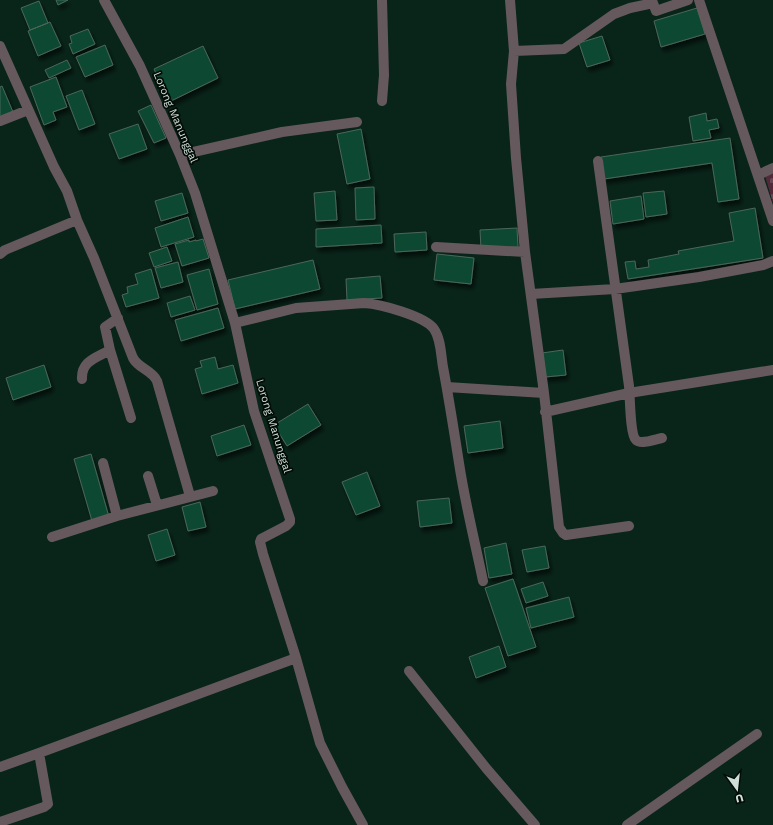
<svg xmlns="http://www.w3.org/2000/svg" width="773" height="825" font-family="'Work Sans',sans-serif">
  <defs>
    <pattern id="cemetery-stones" width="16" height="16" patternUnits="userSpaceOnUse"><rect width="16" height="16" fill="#512a3a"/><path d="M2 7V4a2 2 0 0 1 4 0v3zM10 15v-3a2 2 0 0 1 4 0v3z" fill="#694856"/></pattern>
    <filter id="shadow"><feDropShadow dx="2.5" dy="4.5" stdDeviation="2" flood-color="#0009"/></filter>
  </defs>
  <rect width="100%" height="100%" fill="#09251a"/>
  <path fill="url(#cemetery-stones)" d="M773,173V203L765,176Z"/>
  <path fill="#0d4932" stroke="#4b6759" filter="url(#shadow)" d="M56,0H68L58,5Z
    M39,1L48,23L30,30L21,8Z
    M697,8L705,34L661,47L654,21Z
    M50,22L61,46L38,56L28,31Z
    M88,29L95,44L73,54L69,44L72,43L70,36Z
    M602,36L610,60L587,67L579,43Z
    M105,45L113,65L85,77L76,57Z
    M203,46L218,78L169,102L154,69Z
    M67,60L71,68L49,78L45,70Z
    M56,77L67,107L53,112L56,120L44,125L30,87Z
    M2,86L13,112L0,117V87Z
    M82,90L95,124L79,130L66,96Z
    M151,105L166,138L154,143L138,111Z
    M706,113L707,121L717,119L719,128L709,130L711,138L693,141L689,117Z
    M138,124L147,149L119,159L109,134Z
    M361,129L370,179L347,184L337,134Z
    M730,138L739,199L718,202L712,163L604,179L601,157Z
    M374,187L375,219L356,220L355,188Z
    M335,191L337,220L316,221L314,193Z
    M664,191L667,214L646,217L643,193Z
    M182,193L188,213L161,221L155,201Z
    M641,196L644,219L613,224L610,201Z
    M755,208L763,258L628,279L625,262L635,261L636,269L649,267L648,260L679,254L678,251L734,241L729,213Z
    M188,217L194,237L161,247L155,228Z
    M381,225L382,243L316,247V229Z
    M517,228L518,247L481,249L480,230Z
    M426,232L427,250L395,252L394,234Z
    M203,239L209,258L182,266L175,244L189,240V242L196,240V241Z
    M167,247L172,261L154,267L149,253Z
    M437,254L474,258L471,284L434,280Z
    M313,260L320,289L235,309L228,280Z
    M178,262L183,282L161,288L155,268Z
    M151,269L159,298L126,307L122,295L128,293L127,287L138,284L135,274Z
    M209,269L218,304L197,310L187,275Z
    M380,276L382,298L347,300L346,279Z
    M190,296L195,310L171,317L167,303Z
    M218,308L224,328L181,341L175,320Z
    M563,350L566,375L545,377L542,353Z
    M215,357L218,369L233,365L238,383L202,394L195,369L202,367L200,361Z
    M44,365L51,387L13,400L6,378Z
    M308,404L321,425L287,446L274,425Z
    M500,421L503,448L468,453L464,426Z
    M244,425L251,445L217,456L211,436Z
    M91,454L109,517L92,521L74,459Z
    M367,472L380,506L356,515L342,482Z
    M449,498L452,523L420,527L417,501Z
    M200,502L206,527L188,531L182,507Z
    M167,529L175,555L156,561L148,535Z
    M506,543L512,574L489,578L484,548Z
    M545,546L549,568L527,572L522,550Z
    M513,579L536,647L508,656L485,588Z
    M543,582L548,596L526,603L521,589Z
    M569,597L574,617L531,628L526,608Z
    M499,646L506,667L476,678L469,657Z"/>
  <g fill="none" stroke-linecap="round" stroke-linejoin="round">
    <path stroke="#66595e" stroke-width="10" d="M104,0L140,66L180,155L195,193L235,323L254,411L290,519V522L286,526L261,539L260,542L263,554L296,658L320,743L342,787L363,825
      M382,0L384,75L382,101
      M510,0L514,51L564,49L614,14L630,8L653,3L656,11L688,0
      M699,0L773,221
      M0,46L54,167L67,191L77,220L94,258L133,358C139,369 152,370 157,381L190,496
      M514,51L511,84L516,158L525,252L544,393L559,527L563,533L566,535L629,526
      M0,121L28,110
      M180,155L282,132L357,122
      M598,161C608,236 618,311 629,386C630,396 630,435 636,440C641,445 656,439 662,438
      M758,175L773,168
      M436,247L525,252
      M0,254L5,250L77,220
      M531,294L615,289L699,277L763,265L773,261
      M235,323L296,308L364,303C380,304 425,316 434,329C441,339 441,356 443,367C449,399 454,431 459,463C465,503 475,542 483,581
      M110,350L131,418
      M82,379C81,361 96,358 110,350L105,327L118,318
      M447,387L544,393
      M545,412L629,393L773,370
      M103,463L117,516
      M148,476L157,505
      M52,537L117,516L213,491
      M409,671L486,768L535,825
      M0,767L39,753
      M0,822L44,807L48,804L39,753L296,658
      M627,825L757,734"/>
  </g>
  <g text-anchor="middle" stroke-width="3.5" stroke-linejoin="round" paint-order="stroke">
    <g font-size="11" fill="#cfdfd7" stroke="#030c07">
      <text transform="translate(176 117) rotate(67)" y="4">Lorong Manunggal</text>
      <text transform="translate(274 426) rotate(73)" y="4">Lorong Manunggal</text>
    </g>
  </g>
  <g transform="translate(737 789) rotate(165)" stroke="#030c07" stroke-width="3" paint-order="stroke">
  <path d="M0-3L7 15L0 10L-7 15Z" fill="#cfdfd7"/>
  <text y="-6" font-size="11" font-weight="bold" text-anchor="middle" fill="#cfdfd7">U</text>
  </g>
</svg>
